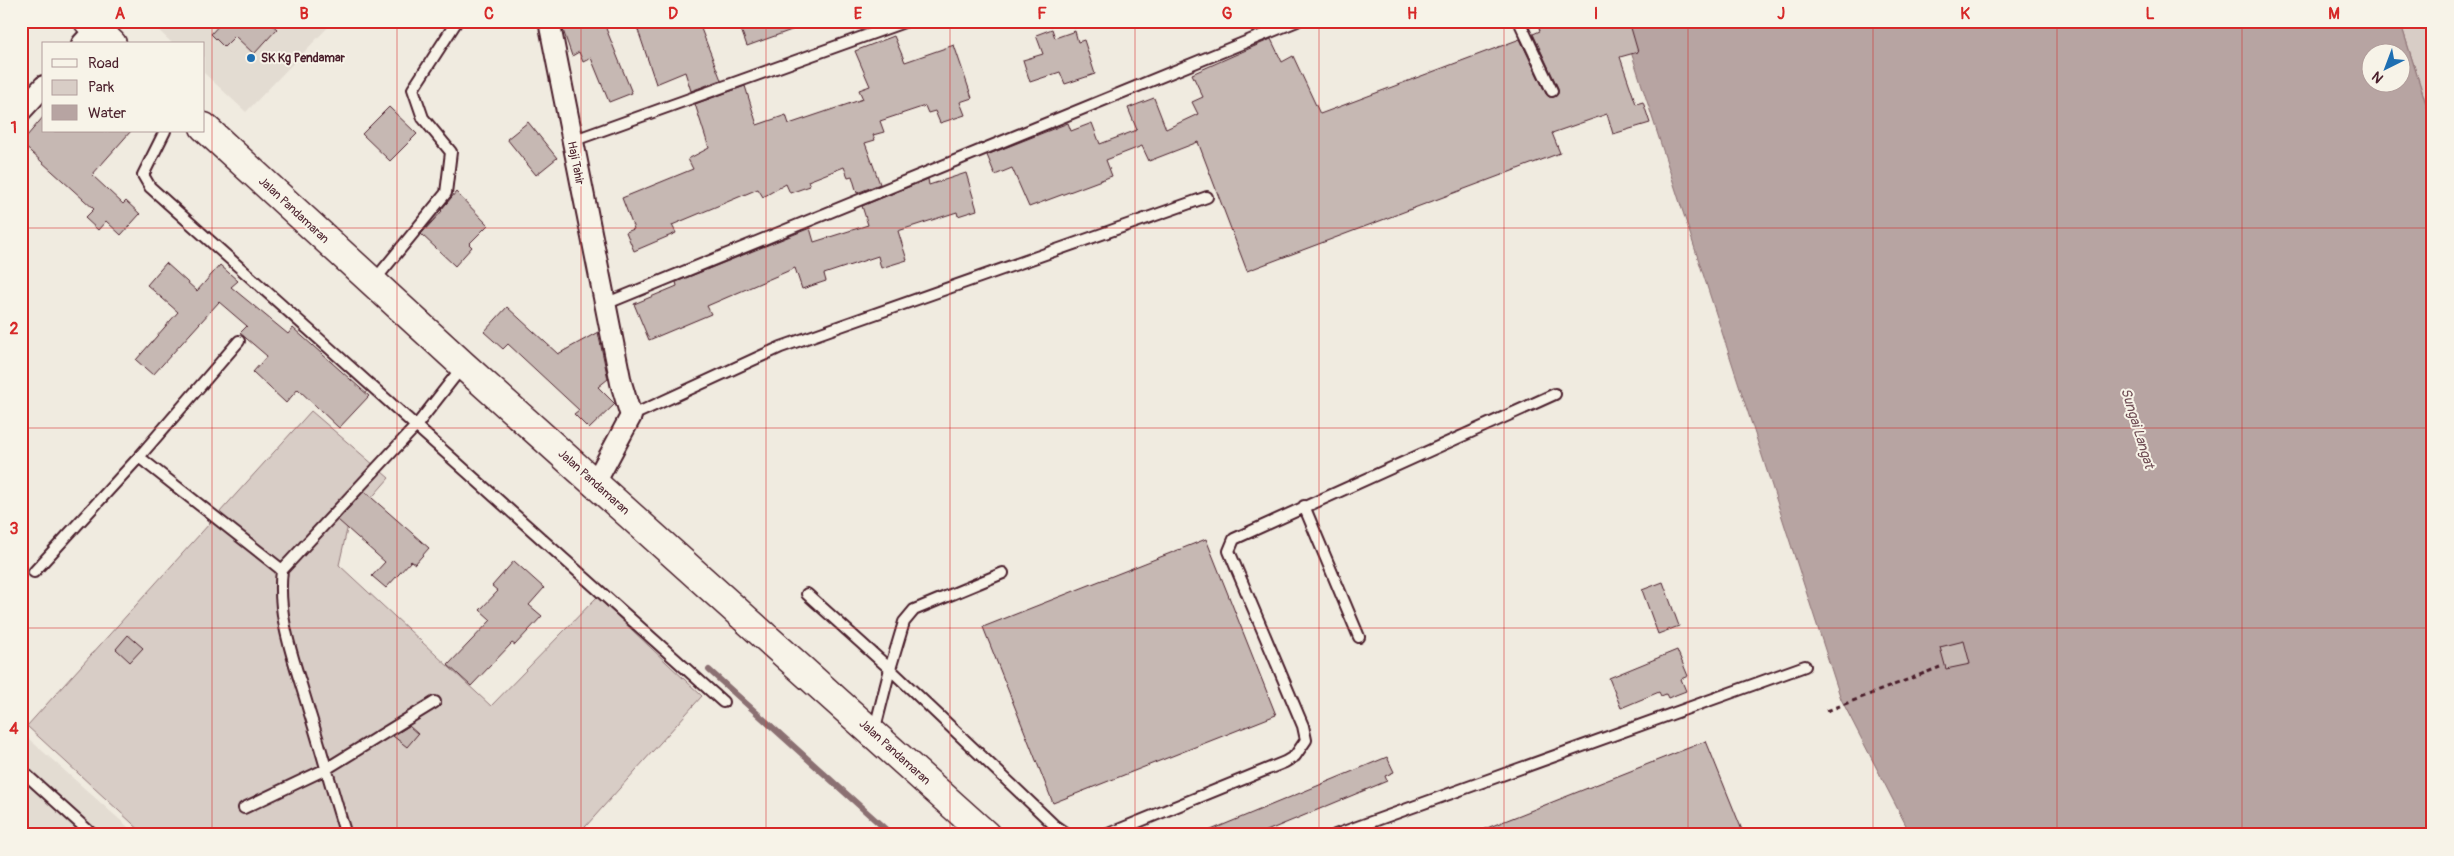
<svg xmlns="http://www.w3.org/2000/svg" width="2454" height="856" font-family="Pangolin,sans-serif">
  <rect width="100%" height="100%" fill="#f0ebe0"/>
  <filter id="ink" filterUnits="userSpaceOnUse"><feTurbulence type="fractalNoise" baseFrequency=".02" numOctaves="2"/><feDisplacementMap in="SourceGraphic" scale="10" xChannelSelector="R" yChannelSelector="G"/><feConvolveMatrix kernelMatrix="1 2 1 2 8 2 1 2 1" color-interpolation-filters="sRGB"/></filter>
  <g filter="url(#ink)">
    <path fill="#e3dcd2" d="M149,21H334L246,112L204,73V44H173Z
      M21,732L137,835H21Z"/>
    <path fill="#d8cdc6" stroke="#917678" d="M2400,21H2433V126Z
      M311,411L389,478L348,525L339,565L491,706L597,597L702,696L578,835H145L27,726Z"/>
    <path fill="#b7a4a2" stroke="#8b6f72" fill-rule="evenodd" d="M1621,21H2400L2433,126V835H1911L1841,699ZM2372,52H2402V82H2372Z"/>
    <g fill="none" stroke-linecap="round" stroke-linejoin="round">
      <path stroke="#8b6f72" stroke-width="6" d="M709,670L892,835"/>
    </g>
    <path fill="#c6b8b3" stroke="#4a1f2b" d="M219,21H268L277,29L254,54L235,36L224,47L211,34L221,23Z
      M585,21H603L632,93L609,102L591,58L583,62L579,52L572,56L563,30Z
      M635,21H698L721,80L691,91L685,72L656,84Z
      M738,21H811V23L747,46Z
      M1537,21H1564L1566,26L1583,21H1629L1638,52L1620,57L1636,104L1643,102L1650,123L1613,134L1607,114L1552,133L1560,153L1247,271L1198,142L1149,161L1142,146L1106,160L1112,176L1029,207L1012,168L995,175L987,155L1068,123L1071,131L1092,123L1100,144L1137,130L1128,108L1154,98L1166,129L1198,114L1192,102L1203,97L1192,74L1271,39L1282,62L1293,56L1320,114L1520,39L1546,94L1549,97H1554L1558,94V88L1533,34L1540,31Z
      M1052,29L1055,38L1075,31L1078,42L1084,40L1095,74L1065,84L1060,72L1030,82L1023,60L1043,54L1036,35Z
      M894,36L905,62L954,45L972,98L960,102L965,115L940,123L935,111L928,113L925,106L880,121L884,132L873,135L875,140L865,143L880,184L857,193L852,176L848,177L844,167L808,181L810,186L790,193L786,184L763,197L758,189L672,225L676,233L634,251L626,232L634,229L622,198L693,169L688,159L709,148L695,104L745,86L757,125L786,115L789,124L863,99L859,90L870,86L855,51Z
      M389,107L417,134L390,161L362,134Z
      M44,116V131H131L92,175L123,204L126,201L140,214L121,235L106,221L98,230L85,218L94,209L21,143Z
      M528,122L557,158L536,175L507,139Z
      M966,173L977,210L958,216L957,212L898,231L907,260L881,268L878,256L824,274L826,281L802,289L795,268L707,306L711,314L649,340L634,304L677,286L676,282L810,228L814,242L868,225L862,206L928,179L929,185Z
      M456,192L488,225L469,244L472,247L455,266L421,234L442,211L441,210Z
      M166,263L197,291L220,265L238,281L231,287L288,334L293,328L369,396L339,428L298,389L286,403L253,372L267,356L240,333L247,326L219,302L153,375L136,360L178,312L147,285Z
      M507,307L558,354L598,332L608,379L598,387L615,404L589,429L574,414L579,410L508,344L503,349L484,332Z
      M364,491L429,548L415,564L411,561L386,588L372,576L385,562L338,520Z
      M1206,539L1276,715L1053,803L983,627Z
      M514,561L544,588L529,605L542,616L515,645L512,643L471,686L448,665L491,620L480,610L498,591L492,586Z
      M1663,582L1679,626L1658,634L1642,590Z
      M128,635L143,648L130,662L116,649Z
      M1964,641L1970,664L1946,669L1940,647Z
      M1677,650L1688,676L1681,679L1686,691L1668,698L1666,694L1661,696L1659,692L1621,708L1609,678Z
      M409,726L418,734L407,747L393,736Z
      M1706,741L1744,835H1472V834Z
      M1387,757L1394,772L1385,776L1387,781L1257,835H1199Z"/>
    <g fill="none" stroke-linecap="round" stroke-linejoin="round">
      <g stroke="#4a1f2b" stroke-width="14">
        <path id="service" d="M1519,21L1552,91
          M165,131L143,175L150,187L723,702
          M572,141L907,21
          M374,281L446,193L451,152L423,118L413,89L457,21
          M605,304L1297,21
          M631,416L781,347L1207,197
          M139,457L239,341
          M1304,506L1359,637
          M34,572L139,457L282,570
          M807,594L890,669L904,622L914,610L1003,573
          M874,732L890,669L1055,826L1068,835
          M21,770L93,835
          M244,808L326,769L435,702
          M346,835C333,794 322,752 309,711C296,665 276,619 282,570L416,426L463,366
          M1106,835L1285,762L1295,756L1306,740L1303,726L1229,551L1234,539L1555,394
          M1335,835L1805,666"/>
      </g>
      <g stroke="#4a1f2b" stroke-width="24">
        <path id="minor" d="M549,21L621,383L631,416L595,483
          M82,44L96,29
          M21,111L44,86"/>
      </g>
      <g stroke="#4a1f2b" stroke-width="31">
        <path id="secondary" d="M88,21L112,44
          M204,127L463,365L986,835"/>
      </g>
      <path stroke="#4a1f2b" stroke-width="3" stroke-dasharray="5 4" stroke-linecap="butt" d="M1827,711L1940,667"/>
      <use href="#service" stroke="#f7f3e8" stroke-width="10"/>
      <use href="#minor" stroke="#f7f3e8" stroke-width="20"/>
      <use href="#secondary" stroke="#f7f3e8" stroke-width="28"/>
    </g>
  </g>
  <path fill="none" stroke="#d62828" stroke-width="1" stroke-opacity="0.55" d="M212,21V835M397,21V835M581,21V835M766,21V835M950,21V835M1135,21V835M1319,21V835M1504,21V835M1688,21V835M1873,21V835M2057,21V835M2242,21V835M21,228H2433M21,428H2433M21,628H2433"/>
  <circle fill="#1f6fb2" stroke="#f7f3e8" stroke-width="2" cx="251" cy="58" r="5"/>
  <g text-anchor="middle" stroke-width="4" stroke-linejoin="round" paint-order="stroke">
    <g font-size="12" font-weight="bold" fill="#4a1f2b" stroke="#f7f3e8" text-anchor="start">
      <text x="261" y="62">SK Kg Pendamar</text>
    </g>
    <g font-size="12" fill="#4a1f2b" stroke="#f7f3e8">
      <text transform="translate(576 163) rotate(79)" y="4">Haji Tahir</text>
      <text transform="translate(294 210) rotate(43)" y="4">Jalan Pandamaran</text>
      <text transform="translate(594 482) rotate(42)" y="4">Jalan Pandamaran</text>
      <text transform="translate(895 752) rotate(42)" y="4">Jalan Pandamaran</text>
    </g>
    <g font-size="14" font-style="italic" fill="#704e55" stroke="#f7f3e8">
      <text transform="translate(2138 428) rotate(73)" y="5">Sungai Langat</text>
    </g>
  </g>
  <rect width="2454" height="856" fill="none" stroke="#f7f3e8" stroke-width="55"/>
  <rect x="42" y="42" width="162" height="90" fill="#f7f3e8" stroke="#b29e9c"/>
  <rect x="52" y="59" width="25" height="8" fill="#f7f3e8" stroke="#b29e9c"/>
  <text x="88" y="68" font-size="15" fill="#4a1f2b">Road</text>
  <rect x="52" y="80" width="25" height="15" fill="#d8cdc6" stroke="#b29e9c"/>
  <text x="88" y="92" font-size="15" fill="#4a1f2b">Park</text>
  <rect x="52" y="105" width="25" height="15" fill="#b7a4a2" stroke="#b29e9c"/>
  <text x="88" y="118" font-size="15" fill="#4a1f2b">Water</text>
  <g transform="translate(2386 68) rotate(222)"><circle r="24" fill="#f7f3e8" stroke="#b29e9c"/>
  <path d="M0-4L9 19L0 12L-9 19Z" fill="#1f6fb2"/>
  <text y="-8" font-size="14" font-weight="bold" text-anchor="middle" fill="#4a1f2b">N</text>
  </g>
  <rect x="28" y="28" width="2398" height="800" fill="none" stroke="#d62828" stroke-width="2"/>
  <g font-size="16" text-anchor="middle" font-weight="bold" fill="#d62828">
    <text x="120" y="19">A</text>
    <text x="304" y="19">B</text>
    <text x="489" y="19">C</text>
    <text x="673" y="19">D</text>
    <text x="858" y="19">E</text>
    <text x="1042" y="19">F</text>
    <text x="1227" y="19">G</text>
    <text x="1412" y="19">H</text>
    <text x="1596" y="19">I</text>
    <text x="1781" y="19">J</text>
    <text x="1965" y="19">K</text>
    <text x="2150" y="19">L</text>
    <text x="2334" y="19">M</text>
    <text x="14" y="133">1</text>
    <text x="14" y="334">2</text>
    <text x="14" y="534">3</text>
    <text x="14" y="734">4</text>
  </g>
</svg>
